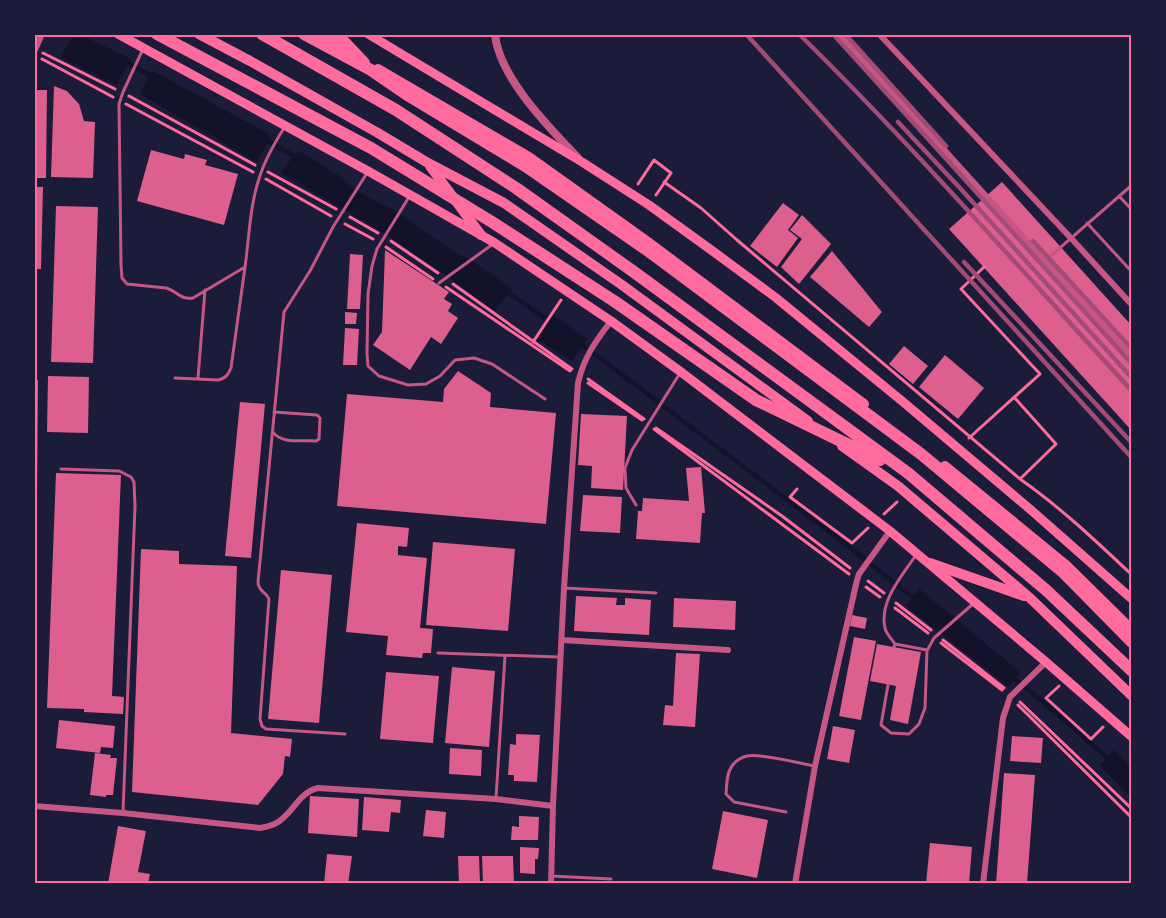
<svg xmlns="http://www.w3.org/2000/svg" width="1166" height="918" font-family="'Golos Text',sans-serif">
  <rect width="100%" height="100%" fill="#1b1b3a"/>
  <path fill="#12122b" d="M81,35L129,58L128,64L116,85L60,57L74,35Z
    M153,71L269,134L268,141L257,162L140,94L149,75Z
    M299,151L341,177L356,191L399,213L454,252L471,260L512,289L494,311L447,276L386,234L281,173L293,156Z
    M551,314L588,339L572,361L535,338Z
    M919,589L1020,672L1009,687L906,606Z
    M1114,750L1131,767V798L1100,765Z"/>
  <g fill="none" stroke-linecap="round" stroke-linejoin="round">
    <path stroke="#12122b" stroke-width="4.5" d="M124,61L153,77
      M263,138L297,158
      M504,290L552,323
      M580,343L847,545L917,601
      M1012,677L1048,706L1111,761"/>
  </g>
  <path fill="#dd5f8e" d="M54,86L67,91L79,104L84,121L95,122L93,178L51,177Z
    M34,90H47L46,178H34Z
    M151,150L184,159L185,154L207,160L205,165L238,174L224,225L137,201Z
    M1002,182L1132,326V431L949,229Z
    M34,187H43L41,269H34Z
    M783,203L799,215L788,230L798,238L777,267L750,246Z
    M56,206L98,207L93,363L51,362Z
    M802,215L831,244L799,284L781,267L802,239L790,230Z
    M385,250L449,292L444,299L452,304L448,311L458,318L441,344L431,337L410,370L373,345L382,332Z
    M832,251L882,312L869,327L810,277Z
    M350,254L363,255L360,309H347Z
    M345,312L357,313L356,324H345Z
    M345,328L359,329L357,365H343Z
    M904,346L928,366L913,384L889,364Z
    M945,355L984,388L958,419L919,387Z
    M458,371L491,393L490,407L556,413L546,524L337,506L347,394L443,402L444,389Z
    M48,376L89,377L88,433L47,432Z
    M34,380H38L37,497H34Z
    M240,402L265,404L251,558L225,556Z
    M581,414L627,416L623,490L591,488L592,466L578,465Z
    M701,467L705,513H702L700,543L636,539L638,511H642L643,498L689,501L686,468Z
    M56,473L121,475L112,696L124,697L123,714L84,712V709L47,708Z
    M583,495L622,497L620,533L580,531Z
    M357,523L409,528L407,547L398,546V555L427,558L420,628L433,629L431,653H423L422,658L386,655L388,636L346,632Z
    M433,542L515,549L508,631L426,625Z
    M141,549L179,551V564L237,566L231,733L292,739L290,757L285,756L283,774L258,805L132,792Z
    M281,570L332,575L319,723L268,719Z
    M576,596L617,598L616,605H625V598L651,600L649,635L574,631Z
    M674,598L736,601L735,630L673,627Z
    M852,615L867,618L865,629L850,626Z
    M854,637L876,641L861,720L839,716Z
    M877,644L921,652L908,724L890,720L896,686L870,681Z
    M676,653L700,654L695,727L663,725L665,705L673,706Z
    M452,667L495,671L489,747L445,743Z
    M386,672L439,676L433,743L380,739Z
    M59,720L115,726L113,748L101,747L100,753L56,748Z
    M833,726L855,730L849,763L827,759Z
    M516,734L540,735L537,782L514,781V775H508L510,744L516,745Z
    M1012,736L1043,738L1041,763L1010,761Z
    M450,748L482,750L481,776L449,774Z
    M95,753L111,755L110,758H117L113,795H106V797L90,795Z
    M1004,773L1035,775L1027,884H996Z
    M310,796L359,799L357,837L308,833Z
    M364,797L401,800L400,813L391,812L389,832L362,830Z
    M426,810L446,812L444,838L423,836Z
    M723,811L768,820L757,878L712,869Z
    M519,816L539,817L538,840H511L512,826L519,827Z
    M118,826L146,831L138,872L150,874L148,884H108Z
    M930,843L972,847L969,884H926Z
    M520,847L539,848L538,859H535V874L520,873Z
    M327,854L352,856L348,884H324Z
    M458,856H479L480,884H459Z
    M482,856H513L514,884H483Z"/>
  <g fill="none" stroke-linecap="round" stroke-linejoin="round">
    <path stroke="#ff6b9d" stroke-width="3" d="M43,53L115,89
      M42,59L113,97
      M129,96L255,165
      M126,104L253,172
      M268,172L336,209
      M266,179L331,216
      M664,182L701,208L737,240L1020,479C1060,507 1096,541 1132,575
      M638,184L654,160L671,173L656,195
      M350,217L378,233
      M345,224L373,239
      M391,241L438,273
      M386,247L433,279
      M453,284L572,369
      M446,287L570,371
      M533,342L561,300
      M588,379L644,419
      M588,383L642,420
      M1014,397L1056,444L1055,445
      M656,428L782,516L850,568
      M654,429L849,574
      M969,438L1040,374L961,289L984,267
      M1020,479L1055,445
      M797,489L790,497L852,543L868,528
      M884,514L897,502
      M868,581L884,593
      M866,587L880,597
      M896,603L931,630
      M895,608L928,633
      M943,640L1004,688
      M941,643L1002,690
      M1059,686L1046,698L1091,739L1103,727
      M1020,702L1132,809
      M1018,705L1132,818"/>
    <path stroke="#c65784" stroke-width="3" d="M143,49L123,92L119,104L121,265L122,278L127,284L166,288C177,291 180,300 193,298L245,267C249,239 250,205 259,179C264,161 274,144 284,128
      M1119,196L1132,210
      M409,197L377,249L372,266L368,294L367,354L368,366L379,376L408,385L426,384L440,376L455,360L474,358L492,364L545,399
      M1087,223L1132,272
      M1046,260L1132,185
      M439,283L493,244
      M175,378L218,380C226,378 228,375 231,368L245,267
      M198,378L205,290
      M273,432C281,444 302,440 316,441L319,439L320,418L317,415L274,412
      M61,469L119,471L131,477L134,482L135,506L123,812
      M636,505L626,488L625,468L632,450L680,373
      M564,588L656,593
      M895,644C892,639 886,634 885,628C879,601 902,576 916,555
      M928,649L934,638L974,603
      M438,653L559,657
      M888,685L881,725L891,733L909,734L919,724L925,708L927,650L895,644L894,647
      M345,734L266,729L262,726L260,719L269,599C266,592 258,591 258,582L284,312L310,271L333,227L367,173
      M496,798L505,656
      M786,812L734,802L726,794C727,785 726,774 732,766C735,761 742,757 747,756C761,753 798,763 814,766
      M551,876L611,879"/>
    <path stroke="#c65784" stroke-width="6" d="M879,34L1070,237L1132,305
      M34,52L42,34
      M562,640L728,650
      M34,806L123,813L260,828C266,827 272,826 278,822C294,812 298,793 318,788L496,799L553,806
      M551,884L553,806L564,588L578,383C584,357 595,342 611,321
      M795,884L815,766L857,580L859,574L890,531
      M983,884L1003,718L1010,697L1046,662"/>
    <path stroke="#c65784" stroke-width="8" d="M495,34C499,78 550,128 579,159
      M838,34L1132,359"/>
    <path stroke="#ff6b9d" stroke-width="9" d="M118,34L368,171L495,243L611,321L681,372L890,531L1046,662L1132,737
      M368,34L582,162L649,205L714,252L775,297L902,401L1031,510L1132,599"/>
    <path stroke="#ff6b9d" stroke-width="10" d="M199,34L250,61L378,133L428,163L504,203L622,285L808,421
      M322,34L347,50
      M378,69L529,157L648,242L864,404
      M430,166L481,235
      M842,446L898,486L1030,598L1132,696
      M945,466L1066,565L1132,630
      M930,563L1024,596"/>
    <path stroke="#ff6b9d" stroke-width="12" d="M157,34L371,148L492,222L614,301L756,400L880,460
      M262,34L396,110L516,188L634,272L908,473L1046,590L1132,671
      M304,34L371,70L406,94L527,167L647,250L921,454L1064,573L1132,642
      M335,34L344,42L364,63"/>
    <path stroke="#a44b75" stroke-width="4.5" d="M746,34L1132,458
      M799,34C915,148 1022,271 1132,391
      M833,34L1132,364
      M845,34L946,146
      M898,122L959,187L1132,378
      M1033,241L1132,349
      M964,262L1132,443"/>
  </g>
  <rect width="1166" height="918" fill="none" stroke="#1b1b3a" stroke-width="72"/>
  <rect x="36" y="36" width="1094" height="846" fill="none" stroke="#ff6b9d" stroke-width="2"/>
</svg>
